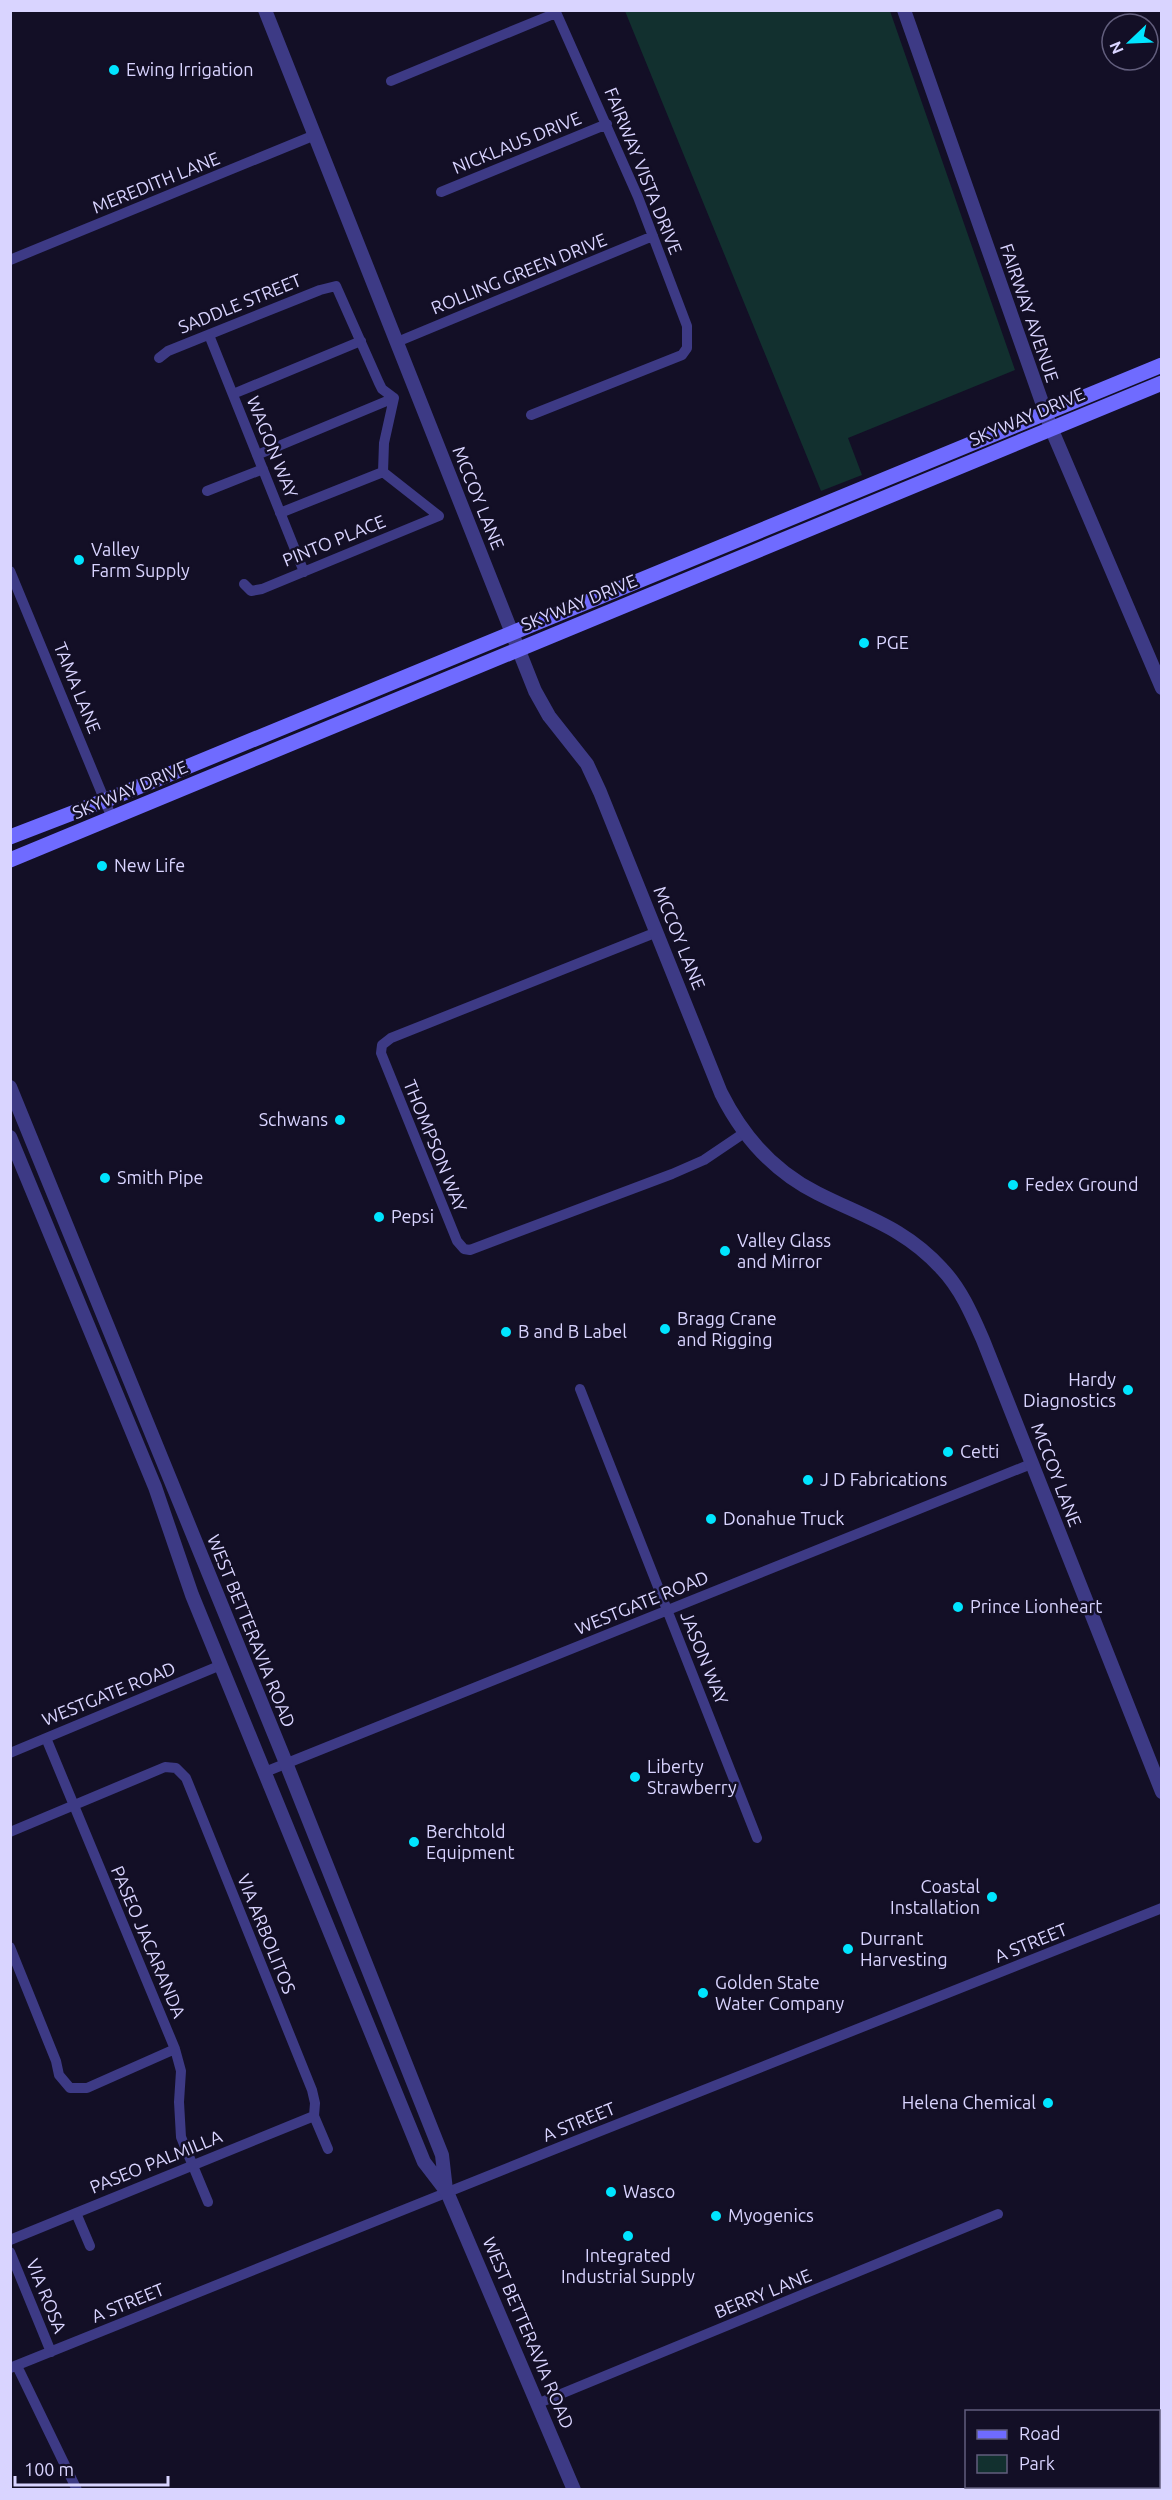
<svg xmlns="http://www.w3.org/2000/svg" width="1172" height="2500" font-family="Ubuntu,sans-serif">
  <rect width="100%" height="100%" fill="#130f26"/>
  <path fill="#12302f" d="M625,11H890L1015,370L848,438L862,475L821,491Z"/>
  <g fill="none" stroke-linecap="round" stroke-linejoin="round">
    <path stroke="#3d3a85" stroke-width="10" d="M391,81L556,13
      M441,192L607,124
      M10,260L315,135
      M209,335L304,572
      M397,342L653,236
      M159,358L168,351L320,290L336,286L379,383L382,389L394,398
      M233,394L361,341
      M394,398L384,443L383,472L439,516
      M531,415L682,355L687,348V326L638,197L555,10
      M257,455L394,398
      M207,491L263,469
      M280,513L383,472
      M10,571L112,818
      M244,584L251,591L262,589L439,516
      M657,932L391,1038L382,1045L381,1053L457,1241L464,1249L470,1250L672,1174L704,1160L744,1133
      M580,1389L757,1838
      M46,1738L175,2049L181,2071L179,2102L181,2137L208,2202
      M10,1753L221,1665
      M265,1772L1031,1464
      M10,1832L165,1767L176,1768L186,1778L312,2090L315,2103L314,2116L328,2149
      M10,1947L56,2061L59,2075L70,2088H87L175,2049
      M76,2213L90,2246
      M10,2240L314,2116
      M10,2252L51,2352
      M17,2366L77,2490
      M10,2368L560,2147L1162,1908
      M539,2403L998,2214"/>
    <path stroke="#3d3a85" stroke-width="14" d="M265,10L535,691L549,716L587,764L600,792L721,1093C743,1137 773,1171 817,1193C864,1217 904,1227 942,1269C961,1289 972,1315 983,1340L1162,1792
      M904,10L1051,428L1162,688
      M10,1087L286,1763L442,2155L446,2190
      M10,1137L155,1487L192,1595L424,2162L447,2192L574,2490"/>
    <path stroke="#6f6bff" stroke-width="15" d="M10,837L114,797L1162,365
      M10,860L1162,383"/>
  </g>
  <g fill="#00e5ff" stroke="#130f26" stroke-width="2">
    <circle cx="114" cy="70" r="6"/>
    <circle cx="79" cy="560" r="6"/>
    <circle cx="864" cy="643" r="6"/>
    <circle cx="102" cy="866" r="6"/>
    <circle cx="340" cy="1120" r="6"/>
    <circle cx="105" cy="1178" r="6"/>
    <circle cx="1013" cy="1185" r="6"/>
    <circle cx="379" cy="1217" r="6"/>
    <circle cx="725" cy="1251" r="6"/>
    <circle cx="665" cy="1329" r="6"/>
    <circle cx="506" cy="1332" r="6"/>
    <circle cx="1128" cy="1390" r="6"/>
    <circle cx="948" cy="1452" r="6"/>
    <circle cx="808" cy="1480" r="6"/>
    <circle cx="711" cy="1519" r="6"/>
    <circle cx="958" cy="1607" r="6"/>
    <circle cx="635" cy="1777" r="6"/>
    <circle cx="414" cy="1842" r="6"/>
    <circle cx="992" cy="1897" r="6"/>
    <circle cx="848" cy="1949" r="6"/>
    <circle cx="703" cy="1993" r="6"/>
    <circle cx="1048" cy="2103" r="6"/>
    <circle cx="611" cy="2192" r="6"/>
    <circle cx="716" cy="2216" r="6"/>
    <circle cx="628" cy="2236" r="6"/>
  </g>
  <g text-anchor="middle" stroke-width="5" stroke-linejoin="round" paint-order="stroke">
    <g font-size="18" fill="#d9d4ff" stroke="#130f26" text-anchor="start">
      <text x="126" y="76">Ewing Irrigation</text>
      <text x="91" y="556">Valley<tspan x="91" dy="21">Farm Supply</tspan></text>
      <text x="876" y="649">PGE</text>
      <text x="114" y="872">New Life</text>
      <text x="328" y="1126" text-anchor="end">Schwans</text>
      <text x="117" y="1184">Smith Pipe</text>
      <text x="1025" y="1191">Fedex Ground</text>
      <text x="391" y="1223">Pepsi</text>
      <text x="737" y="1247">Valley Glass<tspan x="737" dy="21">and Mirror</tspan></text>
      <text x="677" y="1325">Bragg Crane<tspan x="677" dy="21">and Rigging</tspan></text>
      <text x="518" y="1338">B and B Label</text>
      <text x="1116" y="1386" text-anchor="end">Hardy<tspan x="1116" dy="21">Diagnostics</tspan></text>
      <text x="960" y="1458">Cetti</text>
      <text x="820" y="1486">J D Fabrications</text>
      <text x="723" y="1525">Donahue Truck</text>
      <text x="970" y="1613">Prince Lionheart</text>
      <text x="647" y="1773">Liberty<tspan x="647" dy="21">Strawberry</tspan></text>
      <text x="426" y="1838">Berchtold<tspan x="426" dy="21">Equipment</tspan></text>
      <text x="980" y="1893" text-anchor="end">Coastal<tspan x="980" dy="21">Installation</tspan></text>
      <text x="860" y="1945">Durrant<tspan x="860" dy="21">Harvesting</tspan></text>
      <text x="715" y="1989">Golden State<tspan x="715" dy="21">Water Company</tspan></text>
      <text x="1036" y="2109" text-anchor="end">Helena Chemical</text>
      <text x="623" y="2198">Wasco</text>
      <text x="728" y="2222">Myogenics</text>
      <text x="628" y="2262" text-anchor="middle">Integrated<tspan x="628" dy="21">Industrial Supply</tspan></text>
    </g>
    <g font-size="18" fill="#d9d4ff" stroke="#130f26">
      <text transform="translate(517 143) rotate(-22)" y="6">NICKLAUS DRIVE</text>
      <text transform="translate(643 171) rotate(68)" y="6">FAIRWAY VISTA DRIVE</text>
      <text transform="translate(156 183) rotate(-22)" y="6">MEREDITH LANE</text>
      <text transform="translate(519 274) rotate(-22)" y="6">ROLLING GREEN DRIVE</text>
      <text transform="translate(240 304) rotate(-22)" y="6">SADDLE STREET</text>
      <text transform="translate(1029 313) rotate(71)" y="6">FAIRWAY AVENUE</text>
      <text transform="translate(1027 417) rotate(-23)" y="6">SKYWAY DRIVE</text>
      <text transform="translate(272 447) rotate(68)" y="6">WAGON WAY</text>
      <text transform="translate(478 498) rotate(68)" y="6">MCCOY LANE</text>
      <text transform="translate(334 541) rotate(-22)" y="6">PINTO PLACE</text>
      <text transform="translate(579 603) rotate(-22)" y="6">SKYWAY DRIVE</text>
      <text transform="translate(77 688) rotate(68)" y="6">TAMA LANE</text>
      <text transform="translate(130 790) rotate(-23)" y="6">SKYWAY DRIVE</text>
      <text transform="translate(679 938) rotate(68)" y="6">MCCOY LANE</text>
      <text transform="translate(435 1146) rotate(68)" y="6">THOMPSON WAY</text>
      <text transform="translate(1056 1475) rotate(69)" y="6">MCCOY LANE</text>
      <text transform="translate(642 1603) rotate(-22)" y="6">WESTGATE ROAD</text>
      <text transform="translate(251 1631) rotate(68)" y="6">WEST BETTERAVIA ROAD</text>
      <text transform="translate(704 1658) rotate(68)" y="6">JASON WAY</text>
      <text transform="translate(109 1694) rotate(-22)" y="6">WESTGATE ROAD</text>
      <text transform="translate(266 1934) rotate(68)" y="6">VIA ARBOLITOS</text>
      <text transform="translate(148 1942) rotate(67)" y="6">PASEO JACARANDA</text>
      <text transform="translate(1031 1943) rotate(-22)" y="6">A STREET</text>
      <text transform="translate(579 2122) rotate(-22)" y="6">A STREET</text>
      <text transform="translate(156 2162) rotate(-22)" y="6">PASEO PALMILLA</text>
      <text transform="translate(763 2294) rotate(-22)" y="6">BERRY LANE</text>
      <text transform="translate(46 2296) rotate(68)" y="6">VIA ROSA</text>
      <text transform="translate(128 2303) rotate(-22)" y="6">A STREET</text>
      <text transform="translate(528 2333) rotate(67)" y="6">WEST BETTERAVIA ROAD</text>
    </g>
  </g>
  <rect width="1172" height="2500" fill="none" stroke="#d9d4ff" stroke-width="24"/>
  <rect x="965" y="2410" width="195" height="78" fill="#130f26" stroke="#625e7d" stroke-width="1.5"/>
  <rect x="977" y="2430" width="30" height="9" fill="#6f6bff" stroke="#625e7d" stroke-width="1.5"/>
  <text x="1019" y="2440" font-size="18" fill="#d9d4ff">Road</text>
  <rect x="977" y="2455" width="30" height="18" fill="#12302f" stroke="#625e7d" stroke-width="1.5"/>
  <text x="1019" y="2470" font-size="18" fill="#d9d4ff">Park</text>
  <g transform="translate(1130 42) rotate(247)"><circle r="28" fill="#130f26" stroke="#625e7d" stroke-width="1.5"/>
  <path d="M0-4.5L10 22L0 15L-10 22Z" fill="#00e5ff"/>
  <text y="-9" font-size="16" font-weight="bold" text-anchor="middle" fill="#d9d4ff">N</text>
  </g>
  <path d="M15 2476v9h153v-9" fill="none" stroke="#d9d4ff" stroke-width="3"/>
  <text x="24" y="2476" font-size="18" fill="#d9d4ff" stroke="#130f26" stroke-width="4.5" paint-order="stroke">100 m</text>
</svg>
